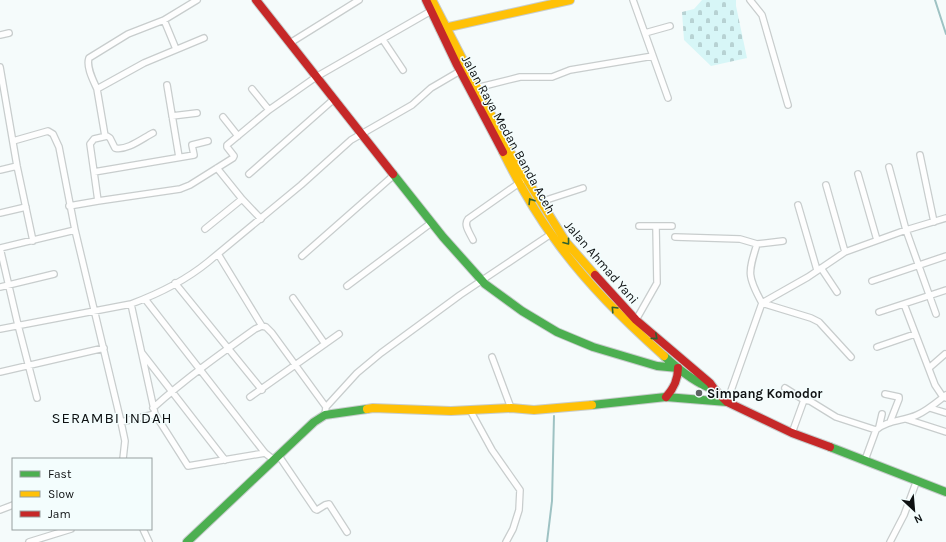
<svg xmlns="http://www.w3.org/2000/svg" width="946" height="542" font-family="Karla,sans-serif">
  <defs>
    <pattern id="cemetery-stones" width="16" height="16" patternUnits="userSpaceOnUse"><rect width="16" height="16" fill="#d7f6f7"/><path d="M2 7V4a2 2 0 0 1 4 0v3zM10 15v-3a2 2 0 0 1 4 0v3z" fill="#b7d2d3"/></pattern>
  </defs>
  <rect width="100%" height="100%" fill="#f5fbfb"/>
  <path fill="url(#cemetery-stones)" d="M702,0H736V6L747,58L711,66L684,40L682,12L694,9Z"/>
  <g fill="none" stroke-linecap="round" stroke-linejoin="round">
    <path stroke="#9ec2c3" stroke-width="2" d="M935,0L946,34
      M547,542L552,501L554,416"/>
    <g stroke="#c8cdcd" stroke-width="8">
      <path id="street" d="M633,0L668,98
        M750,0L762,15L788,105
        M164,20L176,49
        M645,33L670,26
        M0,35L9,33
        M383,40L403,70
        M290,43L359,0
        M0,67L17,166L33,241
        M167,85L179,157
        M476,88L520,77H552L570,70L653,56
        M97,89L144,63L204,38
        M252,89L269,110
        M172,116L197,113
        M223,117L238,136
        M105,136L97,89C93,80 86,67 89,58L128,34L164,20L197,0
        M13,141L48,131L53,134L59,147L75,230L121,422L125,441L123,459
        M208,141L192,145L194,155L94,172L98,201L180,189L190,185L233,158L234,156L227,147V145L269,110L316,77L431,11
        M920,155L934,222
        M889,167L906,230L936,314
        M217,168L242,199L261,219
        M0,170L17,166
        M94,172L90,144L94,139L107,136L110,138L115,148C127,151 143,138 153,133
        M249,174L334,99
        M858,174L877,240
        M826,185L845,252
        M540,202L583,188
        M798,205L817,270
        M69,206L98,201
        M0,213L26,207
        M639,226H672
        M205,229L242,199
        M675,237L740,239L757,244L783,241
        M473,240C470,233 463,225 468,219L522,181
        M757,244C748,273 747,276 762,303L811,318L819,322L851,357
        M0,248L18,325L37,398
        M0,248L75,230
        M218,254L262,326
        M302,256L394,175
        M821,268L837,292
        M872,281L946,256
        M175,283L262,390
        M347,286L431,223
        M0,287L54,274
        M293,298L325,344
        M145,299L265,453L274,460
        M131,304L155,414L188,466L265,453
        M904,304L935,385L943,397L946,398
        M879,312L946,290
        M636,320L657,283L656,227
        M0,329L131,304C158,294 186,280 208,262L301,185L351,140L412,105L431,88L460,71
        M877,347L915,334
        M142,353L225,460
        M492,357L511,408
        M929,368L945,354
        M0,372L104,348
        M785,388L804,400L810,401L836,417L876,430
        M885,394L899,397V399L890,422
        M250,397L339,334
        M727,402L762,303L808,277L845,252L906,230L946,218
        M153,408C185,379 220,354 255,329L262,326L266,327L272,333L326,407
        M930,408L946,413
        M470,410L492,450L520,490L519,510L513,529L506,542
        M325,415L326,407L357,373L381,353L460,295L551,234
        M906,419L946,432
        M121,422L155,414
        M879,427L882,414
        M792,433L804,400
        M279,456L315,509L317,510L325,505L329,504L347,532
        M865,460L876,430C887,420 904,421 917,415C928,410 937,402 946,395
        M0,510L13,505
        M143,529L149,542
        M29,542L71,529
        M890,542L904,515L917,480"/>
    </g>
    <g stroke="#c8cdcd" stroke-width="10">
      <path id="fast" d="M393,174L443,237L485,284L522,311L557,332L593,347L657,366L678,368
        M664,356C679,370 695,383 715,390
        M592,405L666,397L727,402
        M830,447L946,492
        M187,542L314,422L325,415L367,409"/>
    </g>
    <g stroke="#c8cdcd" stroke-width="10">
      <path id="slow" d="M432,0L514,159L566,242L595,275
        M440,29L570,0
        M503,152C518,182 534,211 554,238C585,282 624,320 664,356
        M367,409L373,408L451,411L511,408L534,410L592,405"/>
    </g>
    <g stroke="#c8cdcd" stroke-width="10">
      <path id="jam" d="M256,0L393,174
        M426,0L457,65L503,152
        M595,275L636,320L710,383L715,390
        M715,390L727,402L792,433L830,447
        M666,397C674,388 678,380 678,368"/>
    </g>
    <use href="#street" stroke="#fefefe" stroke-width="5.5"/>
    <use href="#fast" stroke="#4caf50" stroke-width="8"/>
    <use href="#slow" stroke="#ffc107" stroke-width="8"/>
    <use href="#jam" stroke="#c62828" stroke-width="8"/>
  </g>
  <defs><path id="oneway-chevron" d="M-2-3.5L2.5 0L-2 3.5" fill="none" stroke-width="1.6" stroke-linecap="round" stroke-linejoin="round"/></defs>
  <g stroke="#2d6031">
    <use href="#oneway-chevron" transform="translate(531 201) rotate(-122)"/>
    <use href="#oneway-chevron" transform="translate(567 242) rotate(52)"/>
    <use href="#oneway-chevron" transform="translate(614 309) rotate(-134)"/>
    <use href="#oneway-chevron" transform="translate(655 337) rotate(41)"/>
  </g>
  <circle fill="#5f6364" stroke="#f3fdfd" stroke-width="1.5" cx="699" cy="393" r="4"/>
  <g text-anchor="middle" stroke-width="3" stroke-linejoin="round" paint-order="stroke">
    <g font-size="13" fill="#0e1112" stroke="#f3fdfd">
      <text transform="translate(509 134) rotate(61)" y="5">Jalan Raya Medan Banda Aceh</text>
      <text transform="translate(602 262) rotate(49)" y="5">Jalan Ahmad Yani</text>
    </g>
    <g font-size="13" font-weight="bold" fill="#0e1112" stroke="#f3fdfd" text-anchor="start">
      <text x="707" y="398">Simpang Komodor</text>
    </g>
    <g font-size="15" letter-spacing="1" fill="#0e1112" stroke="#f3fdfd">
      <text x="112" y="423">SERAMBI INDAH</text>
    </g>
  </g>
  <rect x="12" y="458" width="140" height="72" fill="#f3fdfd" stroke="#979f9f"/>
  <rect x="20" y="471" width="20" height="6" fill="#4caf50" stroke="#979f9f"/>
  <text x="48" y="478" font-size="12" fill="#0e1112">Fast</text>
  <rect x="20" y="491" width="20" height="6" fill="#ffc107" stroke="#979f9f"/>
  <text x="48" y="498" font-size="12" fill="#0e1112">Slow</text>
  <rect x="20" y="511" width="20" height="6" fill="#c62828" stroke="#979f9f"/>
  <text x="48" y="518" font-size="12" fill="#0e1112">Jam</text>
  <g transform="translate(914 510) rotate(154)" stroke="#f3fdfd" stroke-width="3" paint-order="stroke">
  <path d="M0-3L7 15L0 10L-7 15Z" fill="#0e1112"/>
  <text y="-6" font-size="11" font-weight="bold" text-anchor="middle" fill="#0e1112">N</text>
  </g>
</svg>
